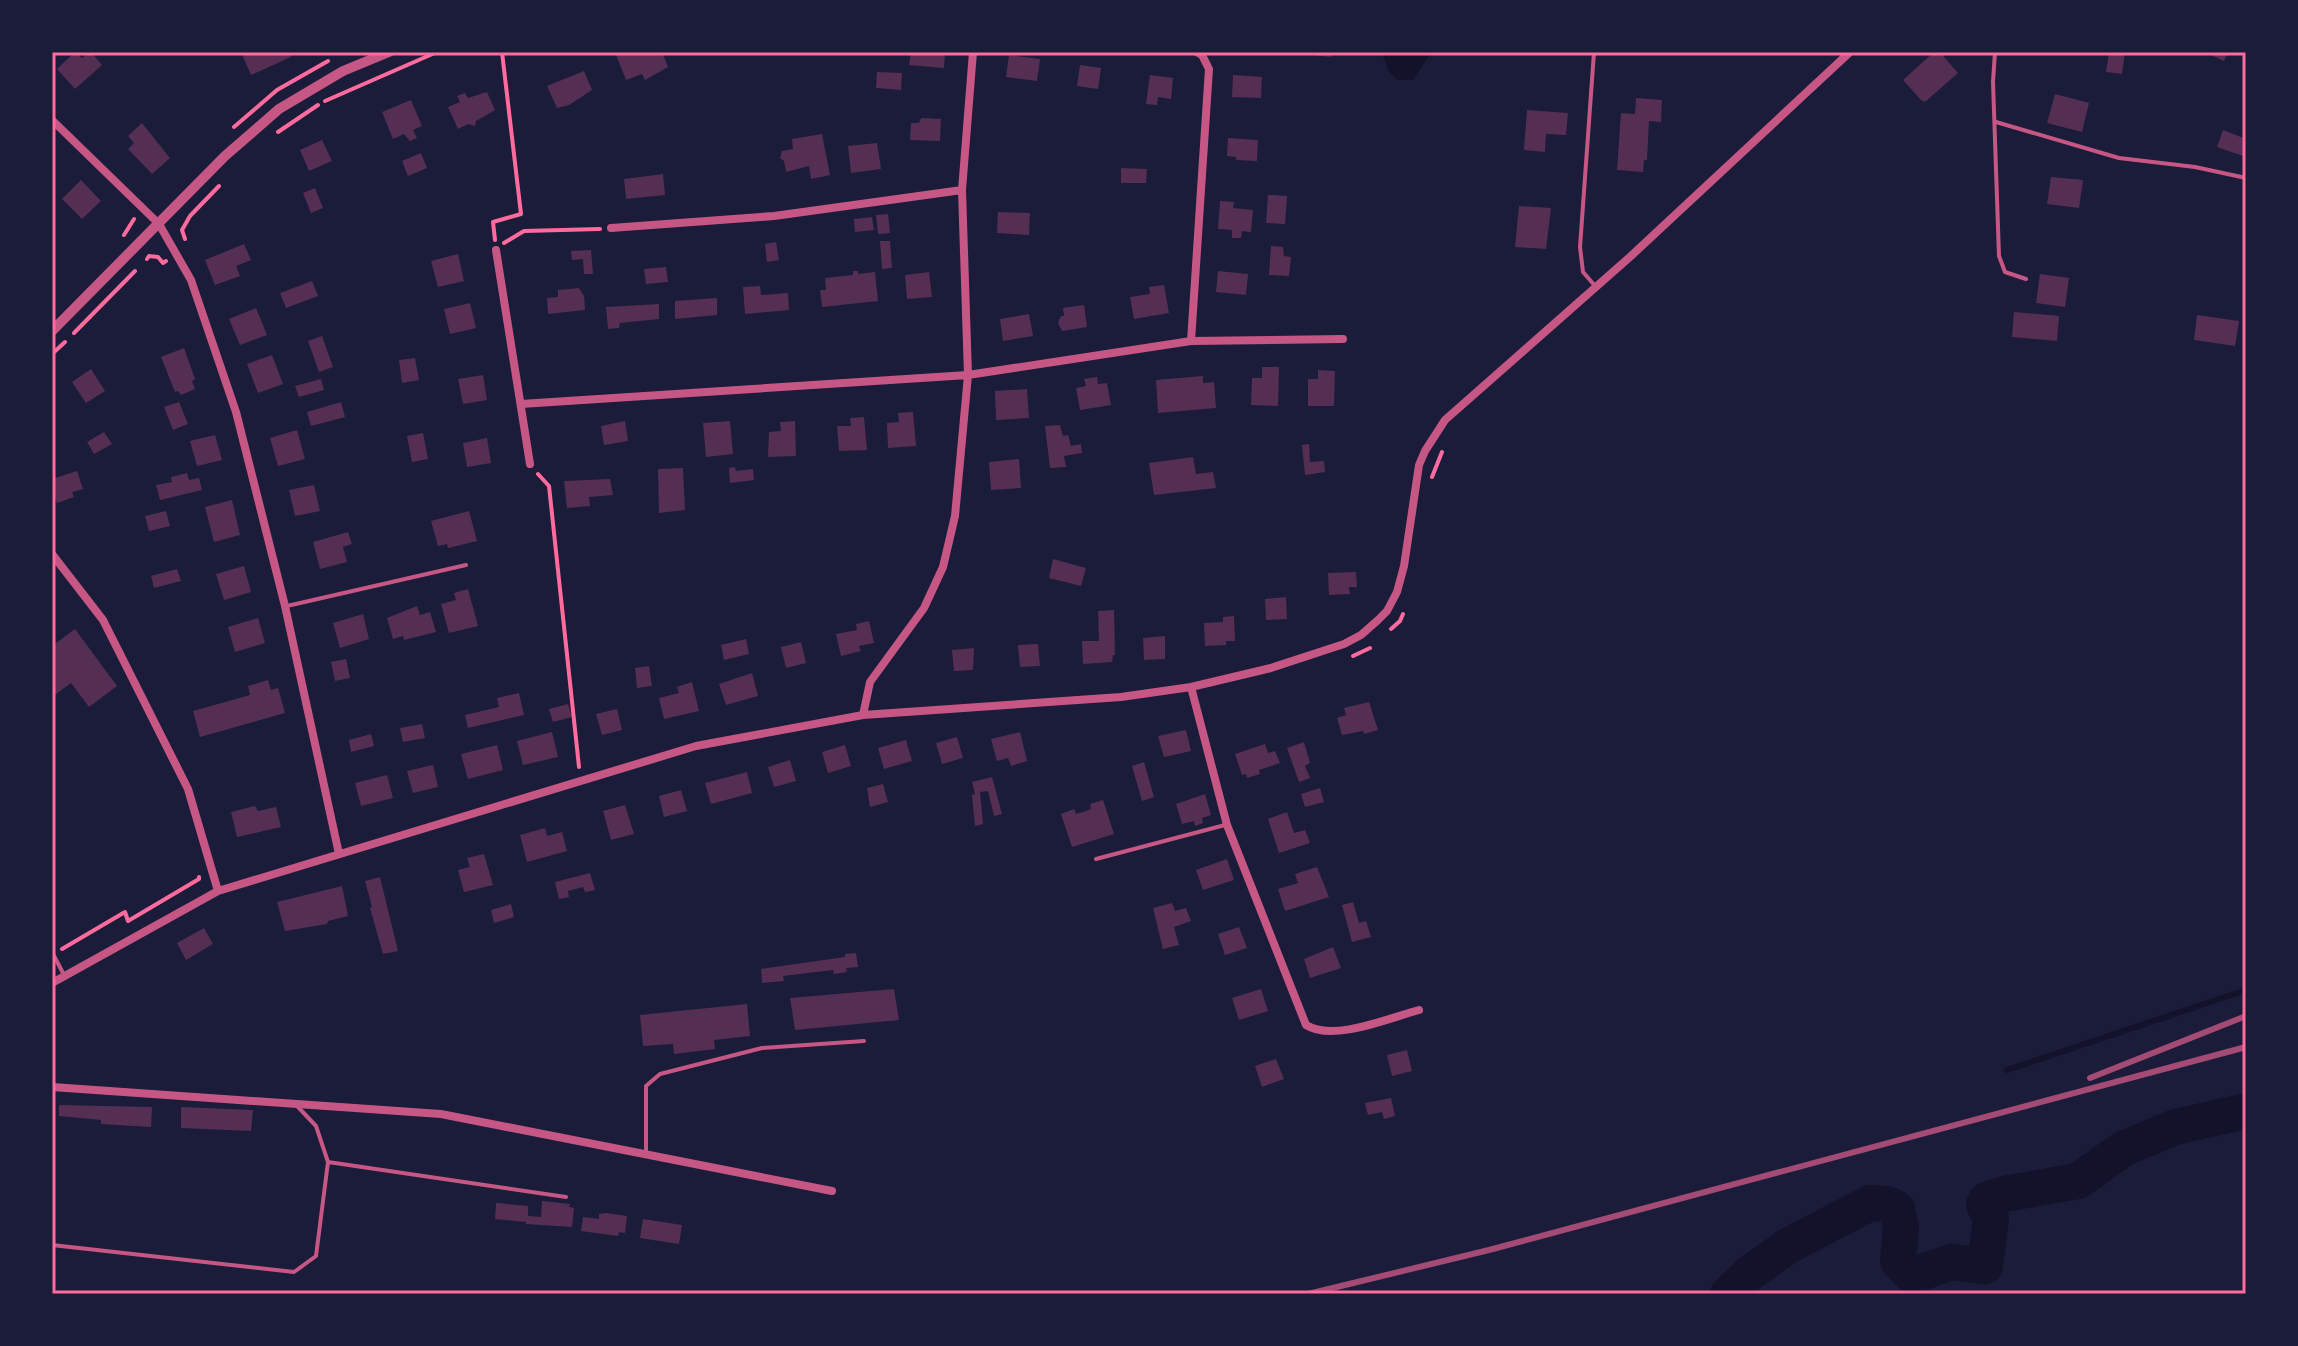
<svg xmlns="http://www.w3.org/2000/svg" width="2298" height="1346" font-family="'Golos Text',sans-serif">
  <rect width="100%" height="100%" fill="#1b1b3a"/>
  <path fill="#12122b" d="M1382,52H1431L1414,80H1397L1388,70Z"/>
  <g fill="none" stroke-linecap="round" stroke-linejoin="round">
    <path stroke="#12122b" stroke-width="6" d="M2007,1070L2246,990"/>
    <path stroke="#12122b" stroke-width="36" d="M1728,1294L1750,1273L1788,1246L1870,1203L1888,1204L1897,1209L1901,1228L1898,1261L1912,1276L1951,1262L1985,1266L1991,1218L1984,1205L1986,1200L2004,1194L2078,1181L2123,1149L2175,1127L2246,1111"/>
  </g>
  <path fill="#542f53" d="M75,52L82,58L91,52L102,65L75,89L57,69Z
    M241,52H289L291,57L251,75Z
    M624,52H662L668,67L645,80L642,74L626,80L616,55Z
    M911,52H945L944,68L909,65Z
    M1304,52H1331V57L1304,54Z
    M1934,52H1940L1958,73L1925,102L1921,100L1903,80Z
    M2109,52H2125L2122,74L2106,72Z
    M2204,52H2228L2224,61Z
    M1009,55L1040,59L1037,81L1006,77Z
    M1080,65L1101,68L1098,89L1077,86Z
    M584,71L592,90L569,105L557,108L547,86Z
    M877,72L902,73L901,90L876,88Z
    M1150,75L1173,78L1171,99L1158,97L1157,105L1146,104Z
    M1233,75L1262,77L1261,98L1232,97Z
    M487,92L495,110L476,121L475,126L468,124L458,129L448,107L460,102L457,96L465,93L468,98Z
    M2055,94L2089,103L2082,132L2047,123Z
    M1636,98L1662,100L1661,122L1649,121L1647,160H1644L1643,172L1617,170L1621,113L1635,114Z
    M411,100L422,126L413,130L417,138L410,141L404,134L393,139L382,112Z
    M1527,110L1568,113L1566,135L1546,134L1545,152L1524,150Z
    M921,118L941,119L940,141L910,140L911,123H919Z
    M142,123L170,158L152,174L128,149L134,143L128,136Z
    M2223,130L2246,139V157L2217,147Z
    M822,134L830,175L811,179L809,166L786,172L784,161L780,158L782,151L793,149L792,139Z
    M1228,138L1258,140L1257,161L1236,160V157L1227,156Z
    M322,140L332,161L309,171L300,150Z
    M877,143L881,169L851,173L848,146Z
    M421,153L427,168L408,176L402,161Z
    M1121,168L1147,169L1146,183H1121Z
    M663,174L665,195L626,199L624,179Z
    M2051,177L2083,180L2079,208L2047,204Z
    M81,180L101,201L82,219L62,199Z
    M315,188L323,208L311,213L303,193Z
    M1268,195L1287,196L1285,224L1266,223Z
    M1220,201L1234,202L1233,208L1253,210L1251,232L1242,231L1241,238H1232V230L1218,229Z
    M1519,206L1551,208L1546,249L1515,247Z
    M998,212L1030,213L1029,235L997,233Z
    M888,214L890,233L878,234L876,215Z
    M872,217L874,230L855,232L854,219Z
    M880,241H890L892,268L882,269Z
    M776,242L779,260L767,262L765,244Z
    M244,244L251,260L236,266L240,276L215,285L205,260Z
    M1271,246L1283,247L1284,256L1291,257L1289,276L1269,275Z
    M591,250L593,274H584L583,259L572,260L571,251Z
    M458,254L464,281L438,287L431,261Z
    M666,267L668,282L646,284L644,269Z
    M853,271H858V274L875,272L878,301L822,307L820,290H826L825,278L853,275Z
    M1218,271L1248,274L1246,295L1216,292Z
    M929,272L932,297L907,299L905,275Z
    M2040,274L2069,278L2065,307L2036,303Z
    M312,281L318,296L286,308L280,293Z
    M1164,285L1169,313L1134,319L1130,297L1150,294L1149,287Z
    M760,286L761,295L788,293L789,310L745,314L743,287Z
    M579,288L584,296L585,310L548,314L547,298L558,297V290Z
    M717,298V315L675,319V301Z
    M470,303L476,328L450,334L444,309Z
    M659,304V319L620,323L619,328L608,329L606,307Z
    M1084,305L1087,327L1062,331L1058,323L1061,316H1064L1063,308Z
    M256,308L267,335L240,345L229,319Z
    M2014,312L2059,316L2057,341L2012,337Z
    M1029,314L1033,336L1003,341L1000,319Z
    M2197,315L2239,321L2235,346L2194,340Z
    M322,336L333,367L319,372L308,341Z
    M184,348L195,379L192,381L195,389L181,395L178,391L175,392L161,357Z
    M272,355L283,384L258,393L247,364Z
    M415,358L419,380L402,383L399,360Z
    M1262,367H1279L1278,406L1251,405L1252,378H1262Z
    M91,369L105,391L86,403L72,382Z
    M1318,370L1335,371L1334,406H1308V379H1318Z
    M483,375L487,400L463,404L458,379Z
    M1203,376V383L1214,382L1216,408L1158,413L1156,380Z
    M1097,377L1098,384L1107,383L1111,405L1080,410L1076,388L1086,386L1084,379Z
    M321,379L324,390L299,397L295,386Z
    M1027,389L1029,418L996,420L995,391Z
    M179,402L188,424L173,430L164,407Z
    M341,402L345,417L311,426L307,412Z
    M913,412L916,446L888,448L887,423L899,422L898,413Z
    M864,417L867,450L839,451L837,426H851L850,418Z
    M625,421L628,441L604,445L601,426Z
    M730,421L733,454L706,457L703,423Z
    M795,421L796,456L768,457L769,432L781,431L780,422Z
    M1060,425L1063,436L1068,435L1071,446L1081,444L1082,453L1064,456L1066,467L1050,468L1045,426Z
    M297,430L305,459L278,466L270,438Z
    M104,432L112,444L94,454L87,442Z
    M423,433L428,459L412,462L407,436Z
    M215,435L222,460L197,466L190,441Z
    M487,438L491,463L467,467L463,443Z
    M1309,444L1310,462L1324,461L1325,472L1305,475L1302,445Z
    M1193,457L1196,474L1213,472L1216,488L1154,495L1149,463Z
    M1019,459L1021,488L991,490L989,462Z
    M735,467L736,471L753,469L754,480L730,483L729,468Z
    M683,468L685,510L659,513L658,469Z
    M77,471L83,489L72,492L74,497L57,503L52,490V479Z
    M187,473L189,480L199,478L202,490L160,500L156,485L172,482L171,477Z
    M610,479L613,495L589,497L590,506L567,508L564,481Z
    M314,485L320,511L295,516L289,490Z
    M232,500L240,535L214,542L205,507Z
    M166,511L170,526L149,531L145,516Z
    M469,511L477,541L448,548L447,544L438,546L431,521Z
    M348,532L352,544L343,547L347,562L320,569L313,542Z
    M1053,559L1086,568L1081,586L1049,578Z
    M244,566L251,592L224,600L216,574Z
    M177,569L181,581L154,588L151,576Z
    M1356,572L1357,587H1349L1350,594L1329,595L1328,573Z
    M468,589L478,626L449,633L441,604L456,600L454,593Z
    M1286,597L1287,619L1266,620L1265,599Z
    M417,606L420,615L430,612L436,632L404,640L403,636L393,639L387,618Z
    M1114,610L1115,655H1113L1112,662L1083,664L1082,641H1099L1098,611Z
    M363,614L369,639L340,648L333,623Z
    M1234,616L1235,641H1226V645L1205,646L1204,623L1223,622V617Z
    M258,618L265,643L235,652L228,627Z
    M869,621L874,643L859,646L861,651L841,656L836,634L857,630L856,624Z
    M75,629L117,686L89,707L71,683L52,697V646Z
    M1165,636V659L1144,660L1143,638Z
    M746,639L749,654L724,660L721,645Z
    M801,642L806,663L786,668L781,647Z
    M1038,644L1040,666L1020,667L1018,645Z
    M974,648L973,670L954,671L952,650Z
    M346,659L350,678L335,681L331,662Z
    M649,666L652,686L637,688L635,668Z
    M752,673L758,696L726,705L719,684Z
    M268,680L271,690L278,688L285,713L200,737L193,711L250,695L248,686Z
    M692,682L699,711L664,719L659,698L679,693L677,687Z
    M519,693L524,715L468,728L465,715L499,707L497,698Z
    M1369,702L1378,730L1364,734L1363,731L1342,735L1337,718L1346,715L1344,708Z
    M568,704L572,717L553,722L549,709Z
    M617,709L622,730L602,735L596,714Z
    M422,724L425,738L403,742L400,728Z
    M1186,730L1191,751L1164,757L1158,736Z
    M552,732L558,757L523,765L517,741Z
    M1020,732L1027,761L1011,766L1008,758L997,761L991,739Z
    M371,734L374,746L351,752L349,740Z
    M957,737L963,758L942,764L936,743Z
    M906,740L912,761L884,769L878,748Z
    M1304,742L1310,763L1305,766L1310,778L1299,782L1287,748Z
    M1265,744L1268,753L1275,751L1280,763L1259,770L1260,774L1247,778L1246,774L1242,775L1235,754Z
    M497,745L503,770L468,779L461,754Z
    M845,745L851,766L828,773L822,752Z
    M790,760L796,781L774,787L768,767Z
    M1144,762L1154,797L1142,801L1132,766Z
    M433,765L438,787L413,793L407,771Z
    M747,772L752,793L711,804L705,783Z
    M387,775L393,798L361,806L355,783Z
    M992,777L1002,814L994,816L988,791L980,792L983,824L975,826L972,795L975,794L972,782Z
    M883,784L888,802L870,807L867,788Z
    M1320,788L1324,802L1305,807L1301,794Z
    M681,790L687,811L664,817L659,796Z
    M1205,794L1211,815L1202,818L1203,823L1195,826L1194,821L1182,824L1176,804Z
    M1103,800L1114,834L1072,847L1061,814L1074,809L1076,814L1083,812L1091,809L1090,804Z
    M625,805L634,834L611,840L603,811Z
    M255,806L258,811L276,807L281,827L237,837L231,812Z
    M1287,812L1294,833L1305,830L1310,843L1279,853L1268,819Z
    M545,828L547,836L562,832L567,851L527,862L520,835Z
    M484,854L493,885L464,892L458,870L470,867L467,858Z
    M1227,859L1234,880L1203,890L1196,870Z
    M1317,867L1329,897L1285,911L1278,889L1298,883L1295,874Z
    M590,873L595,890L585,892L583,887L568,891L569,897L559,899L555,882Z
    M380,877L398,951L383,954L370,908L372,907L365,881Z
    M342,886L348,916L328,921L327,924L285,931L277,902Z
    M1353,902L1359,923L1366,921L1371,937L1352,942L1342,905Z
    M1172,903L1175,911L1186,908L1191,921L1174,927L1179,945L1163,949L1153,908Z
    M511,904L514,917L494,923L491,910Z
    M1239,927L1247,948L1225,955L1218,934Z
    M204,928L213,944L186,960L177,943Z
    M1333,947L1341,968L1310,978L1304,959Z
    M856,953L858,967L846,968L847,972L834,974L833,970L783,976L784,981L762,983L761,969L845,957V954Z
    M894,989L899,1020L795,1030L790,998Z
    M1261,989L1268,1011L1239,1020L1232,998Z
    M747,1004L750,1036L714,1040L715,1049L674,1054L673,1044L643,1046L640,1015Z
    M1407,1050L1412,1071L1392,1076L1387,1055Z
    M1276,1059L1284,1079L1262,1087L1255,1066Z
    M1391,1098L1395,1116L1384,1119L1382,1112L1368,1115L1365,1103Z
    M59,1105L152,1107L151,1127L101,1124V1120L59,1116Z
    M181,1107L253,1110L251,1131L181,1128Z
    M542,1201L570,1204L569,1207L574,1208L572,1227L526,1224V1222L495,1219L496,1203L528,1206V1216L541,1217Z
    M606,1213L627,1216L625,1233L619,1232L618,1236L581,1231L583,1217L599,1219V1214Z
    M643,1219L682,1225L679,1244L640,1238Z"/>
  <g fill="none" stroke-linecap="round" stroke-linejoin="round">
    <path stroke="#ff6b9d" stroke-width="4" d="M325,101L437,52
      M234,127L277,90L328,61
      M278,132L318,105
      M124,235L134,219
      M185,239L182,230L190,216L219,186
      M495,240L493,222L521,214L502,52
      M504,243L524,231L600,229
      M147,259L149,256L158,257L163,263L166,261
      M74,333L135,271
      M52,354L65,342
      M538,474L549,486L579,767
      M1432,477L1442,452
      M1391,629L1400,621L1403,614
      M1353,656L1370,648
      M62,949L125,912L128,921L199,879V877"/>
    <path stroke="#c65784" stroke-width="4" d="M1594,52L1580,247L1583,272L1596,287
      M1995,52L1993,82L1999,256L2005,272L2026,279
      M1996,122L2119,158L2195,167L2246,178
      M287,606L466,565
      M1096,859L1225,825
      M52,952L64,975
      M646,1152V1086L660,1074L762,1048L864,1041
      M328,1162L566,1197
      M52,1245L294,1272L316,1256L328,1162L316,1126L298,1107"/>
    <path stroke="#c65784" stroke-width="8" d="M52,120L159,224L191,280L236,412L285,606L339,854
      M611,228L774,216L962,190
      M496,250L530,464
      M1191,341L1209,69L1202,55L1197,52
      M521,404L968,375L1191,341L1343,339
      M52,554L103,620L188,789L218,891
      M1191,687L1227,825L1306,1025C1333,1042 1389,1018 1419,1010
      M863,715L870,682L924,608L943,567L955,516L968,375L962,190L973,52
      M52,983L218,891L696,746L863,715L1121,697L1191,687L1271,668L1344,644L1361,635L1378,620L1387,611L1397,592L1404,566L1419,465L1425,451L1445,420L1631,256L1850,52
      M52,1087L441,1114L832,1191"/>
    <path stroke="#c65784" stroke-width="10" d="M52,331L225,156L279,109L343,71L389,52"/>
    <path stroke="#a44b75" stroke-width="6" d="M2090,1078L2246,1016
      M1308,1294L1489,1250L2246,1047"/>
  </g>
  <rect width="2298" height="1346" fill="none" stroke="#1b1b3a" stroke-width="108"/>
  <rect x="54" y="54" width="2190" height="1238" fill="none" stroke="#ff6b9d" stroke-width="3"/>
</svg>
